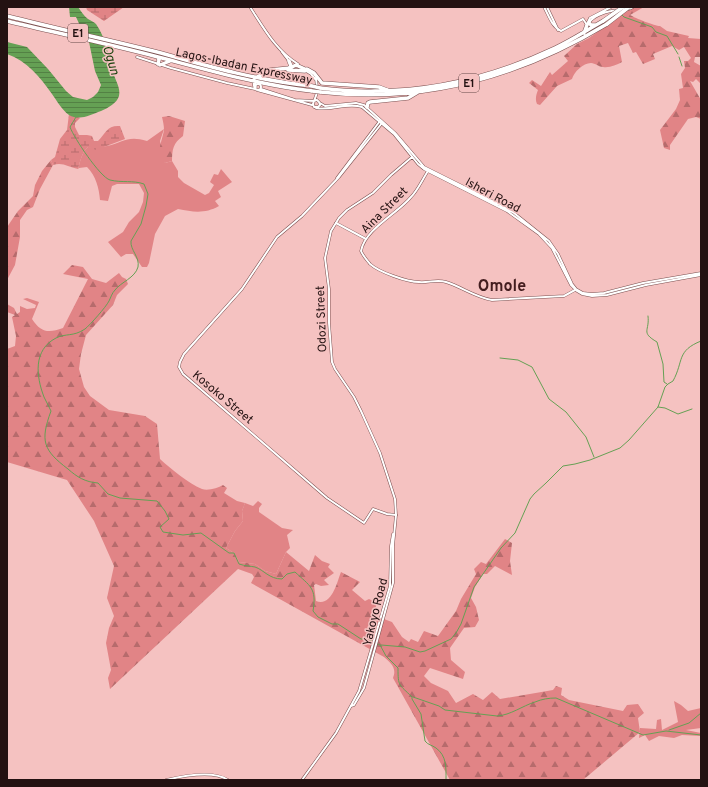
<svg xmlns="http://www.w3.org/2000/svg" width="708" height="787" font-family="Overpass,sans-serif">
  <defs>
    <pattern id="forest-firs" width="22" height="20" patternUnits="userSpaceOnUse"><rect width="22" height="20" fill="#e18486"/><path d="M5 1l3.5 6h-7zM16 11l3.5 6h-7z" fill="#b66b6c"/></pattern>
    <pattern id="wetland-marsh" width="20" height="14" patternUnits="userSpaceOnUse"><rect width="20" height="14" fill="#e18486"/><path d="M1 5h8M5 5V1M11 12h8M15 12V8" fill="none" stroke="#b66b6c"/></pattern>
    <pattern id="water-rules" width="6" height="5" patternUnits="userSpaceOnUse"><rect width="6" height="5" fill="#65a054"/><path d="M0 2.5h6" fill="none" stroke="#538144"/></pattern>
  </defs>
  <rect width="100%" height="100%" fill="#f5c2c1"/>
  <path fill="#e18486" d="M164,129L160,141L165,163L172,161L178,171V177L184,183L205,195L209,193L214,185L210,182L214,174L218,175L221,169L232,182L218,191L221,197L215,201L219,206C205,214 193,212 178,209L165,216L155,234L149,263L147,267H142L133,254H126L121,257L108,242L123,232L129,222L139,212L143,202L144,193L139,184H117L112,186L108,201L100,200C99,188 96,176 87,167L79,168L78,169C80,162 82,152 88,147C94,147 101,148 107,146C124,142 128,135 147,141Z
    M258,501L262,504L259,508V512L282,528L293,530L287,535L290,548L286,552L276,574L265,571L255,564L239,562L234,553L226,548L235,531L243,521L242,511L245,503L253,506Z
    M674,701L681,705L688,711L701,708V728L686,730L701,733V736L682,735L674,738L659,736L649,741L645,735L639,738L640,728L656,729L657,720L661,719L662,730L678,722Z"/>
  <path fill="url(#forest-firs)" d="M635,7H644L630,15C635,18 655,26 660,26L667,31L689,36L688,38L701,39V57H695L694,62L701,66V84L696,79L693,82L690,81L701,100V119L696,117L688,119L670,145V150L664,148L660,130L676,109L680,100L679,89L683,88L681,74L685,68L684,61H688L691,58L684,47L679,50L672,46L653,54L655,59L643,64L636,52L633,53L628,43L619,46L622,62C616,65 610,68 603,67C599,67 595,63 591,63C583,63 574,72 572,79L557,86L540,105L537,104C535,100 536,95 538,90L529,83L532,80L541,86L550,72L552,75L568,61L564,56L577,44L589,38L625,12Z
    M169,116L185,121L183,136C173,143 172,150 172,161L165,163C155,152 162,142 164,130C164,126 163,121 162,117Z
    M51,160L53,165L40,189L33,207L27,210L20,220V237L15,265L7,280V227L18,211L33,196L35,185L42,171Z
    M72,265L83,267L92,279L106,283L119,273L122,277L126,279L128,284L117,295L113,305L86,335L81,354L79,369L84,387L90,396L109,410L145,416L157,424L160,459C171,469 188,483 202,489C208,491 218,488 223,485L227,488L224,493L237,501L245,503L242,511L243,521L235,531L226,548L234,553L239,562L255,564L265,571L276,574L286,552L309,571L315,555L322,561L330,564L328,567L334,573L324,580L329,585L321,586L316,584L314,585L316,601C332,607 337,582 341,572L360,582L352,590L365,601L369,599L377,603L373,615L392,622L402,637L409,642L411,639L418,642L424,631L438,636L456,611L461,599L476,574L474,569L481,562L486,564L505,539L512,543L510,561L512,575L495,566L487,574H483L475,587L471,598L476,607L479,620L475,627L464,628L450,648L451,660L465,672L463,679L430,668L424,676L431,683L448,691L456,703L473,694L483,700L492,692L500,699L553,690L556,686L562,688L561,695L569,700L623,711L627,705L638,704L644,713L638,718L640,732L583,780H450L393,678C397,668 391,663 384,657L251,583L254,577L252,574L238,569L110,689L108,678L111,670L106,643L109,628L114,616L107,598L114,566L94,521L67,480L7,462V349L15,346L16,336L12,317L15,315L7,312V304L14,308L17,314L20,312V306L27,309L35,308L36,305L23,299L27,298L39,302L32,319C41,333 49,333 63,328L88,279L63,274Z"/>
  <path fill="url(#wetland-marsh)" d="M86,7H124L104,21L87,10Z
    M69,114L80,118L75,123V127L79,135H87L92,136L94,141H98C106,133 107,125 120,126L125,139L96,150L88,147C82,152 80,162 78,169C68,167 63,162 53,165L51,160L55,157L60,139L67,130Z"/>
  <path fill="url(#water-rules)" d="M69,7H78C81,11 84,16 88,19C90,20 94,22 96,24C105,36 109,58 113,72C115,80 121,88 119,96C117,103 108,108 101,111C90,115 80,121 69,115C62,110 57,101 52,94C40,77 27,61 7,54V42L27,47L48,69L66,91L73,97L87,100L93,97L98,92L101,85L95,71L89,42L83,32L76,17H70Z"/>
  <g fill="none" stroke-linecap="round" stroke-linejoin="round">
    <path stroke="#65a054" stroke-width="1" d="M622,15L624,17L652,27L656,32L667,36L678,54
      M679,57L682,66
      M76,117L70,127C74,138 100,177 110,180C122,183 133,180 144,184L148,194L146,206L141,224L131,241C130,250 140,257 138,267C135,278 121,282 115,290C112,293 111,297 109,301C106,307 90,325 85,329C73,337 66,333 56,338C33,350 36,376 44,397C46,402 49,406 51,411C40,441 43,450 68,469C77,477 85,482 98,483L108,494L120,498L157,501L165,511L169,519L160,527L163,532L183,535L201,533L229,553H234L239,564C245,566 250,566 255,567C264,570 269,579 282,579L287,574L295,572C310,586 317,588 313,611L318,617L332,624H338L361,639L370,640L380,645L386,656L398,668C398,687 399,684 412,697V699L421,714L425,741C428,745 432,745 436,748C447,756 446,768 446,780
      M648,316C650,331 640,332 657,342L663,364L664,382L667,384
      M500,358L518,360L532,367L549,399L566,412L586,437L594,457
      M658,407L665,408L678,414L692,409
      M381,645L405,647L420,652L425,651L451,639L456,633L461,624L474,587L501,548L515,533L530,499L534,494L546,483L563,466L575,464L590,460L620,448L629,440L658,407L665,387L668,384L673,381C684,361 676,351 701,341
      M413,697L439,706L445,710L497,716C511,715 522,706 535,702C542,699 549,698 556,698L643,735L666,731L701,735
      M669,730L689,723L701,713"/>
    <g stroke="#7c5050" stroke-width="3">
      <path id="tertiary" d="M250,7C263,27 276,51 298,64
        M544,7C549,16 552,27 561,31L583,19L587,25
        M547,7L558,30
        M282,52L289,61
        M382,123L339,177L302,216L277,237L242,289L184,354L180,362L179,367L183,374L327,498L364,523L373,509L387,514L396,515
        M428,171C422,180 418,190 411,197C397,214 365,229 361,251C363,256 367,260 370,264C379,272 407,282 419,282C428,283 437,279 446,282C462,287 475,297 492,300L564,296L575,290
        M337,178L380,121
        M336,223L366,239"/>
    </g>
    <g stroke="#7c5050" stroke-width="3">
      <path id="secondary" d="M589,23C592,17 604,12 611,11C620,9 626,12 633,7
        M587,24L590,18L611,7
        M137,57L171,68L227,83L255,89
        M306,71L311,74L316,80
        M316,78L317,88
        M255 87a3 3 0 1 1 6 0a3 3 0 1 1-6 0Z
        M261,89L295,100L314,101
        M257,90L312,105
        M314,101L317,100L319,102L320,105L318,107H314L313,104C314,100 316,97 317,92
        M320,103L325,106L356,103L364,105L395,133L424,167L498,204L514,213L549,241L558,254L572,284L576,289L583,293L592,294L604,293L643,283L701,273
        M316,108C332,111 347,102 362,107L394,134L418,164L424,169L507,211L539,234L552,248L571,285L577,291L582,294L592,296L607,295L646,285L701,275
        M351,706L354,705L364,688L393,583V546L396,515L395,499L380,453L361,411L354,397L335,369L332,362L329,323V289L325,258L331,231L339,218L347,210L373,193L391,175L412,157
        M166,780C183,776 213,770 228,780
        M302,780L336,733L359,691L390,586L391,546L393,534"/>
    </g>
    <g stroke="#7c5050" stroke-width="4.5">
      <path id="motorway" d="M7,16C58,29 110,40 161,53C210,67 261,81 312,86
        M7,21C57,33 108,44 158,57C208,70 260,85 312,91
        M589,23L591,25H596
        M584,33L587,25
        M158,64L159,60L158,57
        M160,65L170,61
        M289,68L291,66L289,61
        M307,69L314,73L322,83L379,87L387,90
        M288,70L305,71
        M257,77L270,70L290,68L296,65L307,70
        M254,80L255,87
        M320,88C338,90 357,92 375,91C437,91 500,74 555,48C572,40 587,30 603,21
        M320,92C423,104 519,77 607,24
        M367,107L368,103L370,102L408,98L418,92"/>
    </g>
    <use href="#tertiary" stroke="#fff" stroke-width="2"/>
    <use href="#secondary" stroke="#fff" stroke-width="2"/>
    <use href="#motorway" stroke="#fff" stroke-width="3.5"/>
    <g stroke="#7c5050" stroke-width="4.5" stroke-linecap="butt">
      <path id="motorway-bridge" d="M603,21L623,7
        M607,24L629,7
        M312,86L320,88
        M312,91L320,92"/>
    </g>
    <use href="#motorway-bridge" stroke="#fff" stroke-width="3.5"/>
  </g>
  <g text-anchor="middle" stroke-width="3" stroke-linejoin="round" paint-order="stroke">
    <g fill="#f5c2c1" stroke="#634746" stroke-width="1">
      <rect x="68" y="24" width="20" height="18" rx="3"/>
      <rect x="459" y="74" width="20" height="18" rx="3"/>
    </g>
    <g font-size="11" font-weight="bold" fill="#241212">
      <text x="78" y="37">E1</text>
      <text x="469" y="87">E1</text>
    </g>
    <g font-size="12" fill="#241212" stroke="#f5c2c1">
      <text transform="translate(244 66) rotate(12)" y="4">Lagos-Ibadan Expressway</text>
      <text transform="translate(493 195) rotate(28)" y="4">Isheri Road</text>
      <text transform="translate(384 210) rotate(-45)" y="4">Aina Street</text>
      <text transform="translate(321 319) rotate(-92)" y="4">Odozi Street</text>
      <text transform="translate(223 397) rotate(40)" y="4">Kosoko Street</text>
      <text transform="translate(375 612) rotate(-76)" y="4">Yakoyo Road</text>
    </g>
    <g font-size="13" font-style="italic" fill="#19410c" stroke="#f5c2c1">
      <text transform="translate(112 60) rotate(73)" y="5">Ogun</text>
    </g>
    <g font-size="16" font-weight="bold" fill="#431d1f" stroke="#f5c2c1">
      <text x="502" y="291">Omole</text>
    </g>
  </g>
  <rect width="708" height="787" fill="none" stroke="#241212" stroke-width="16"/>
</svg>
